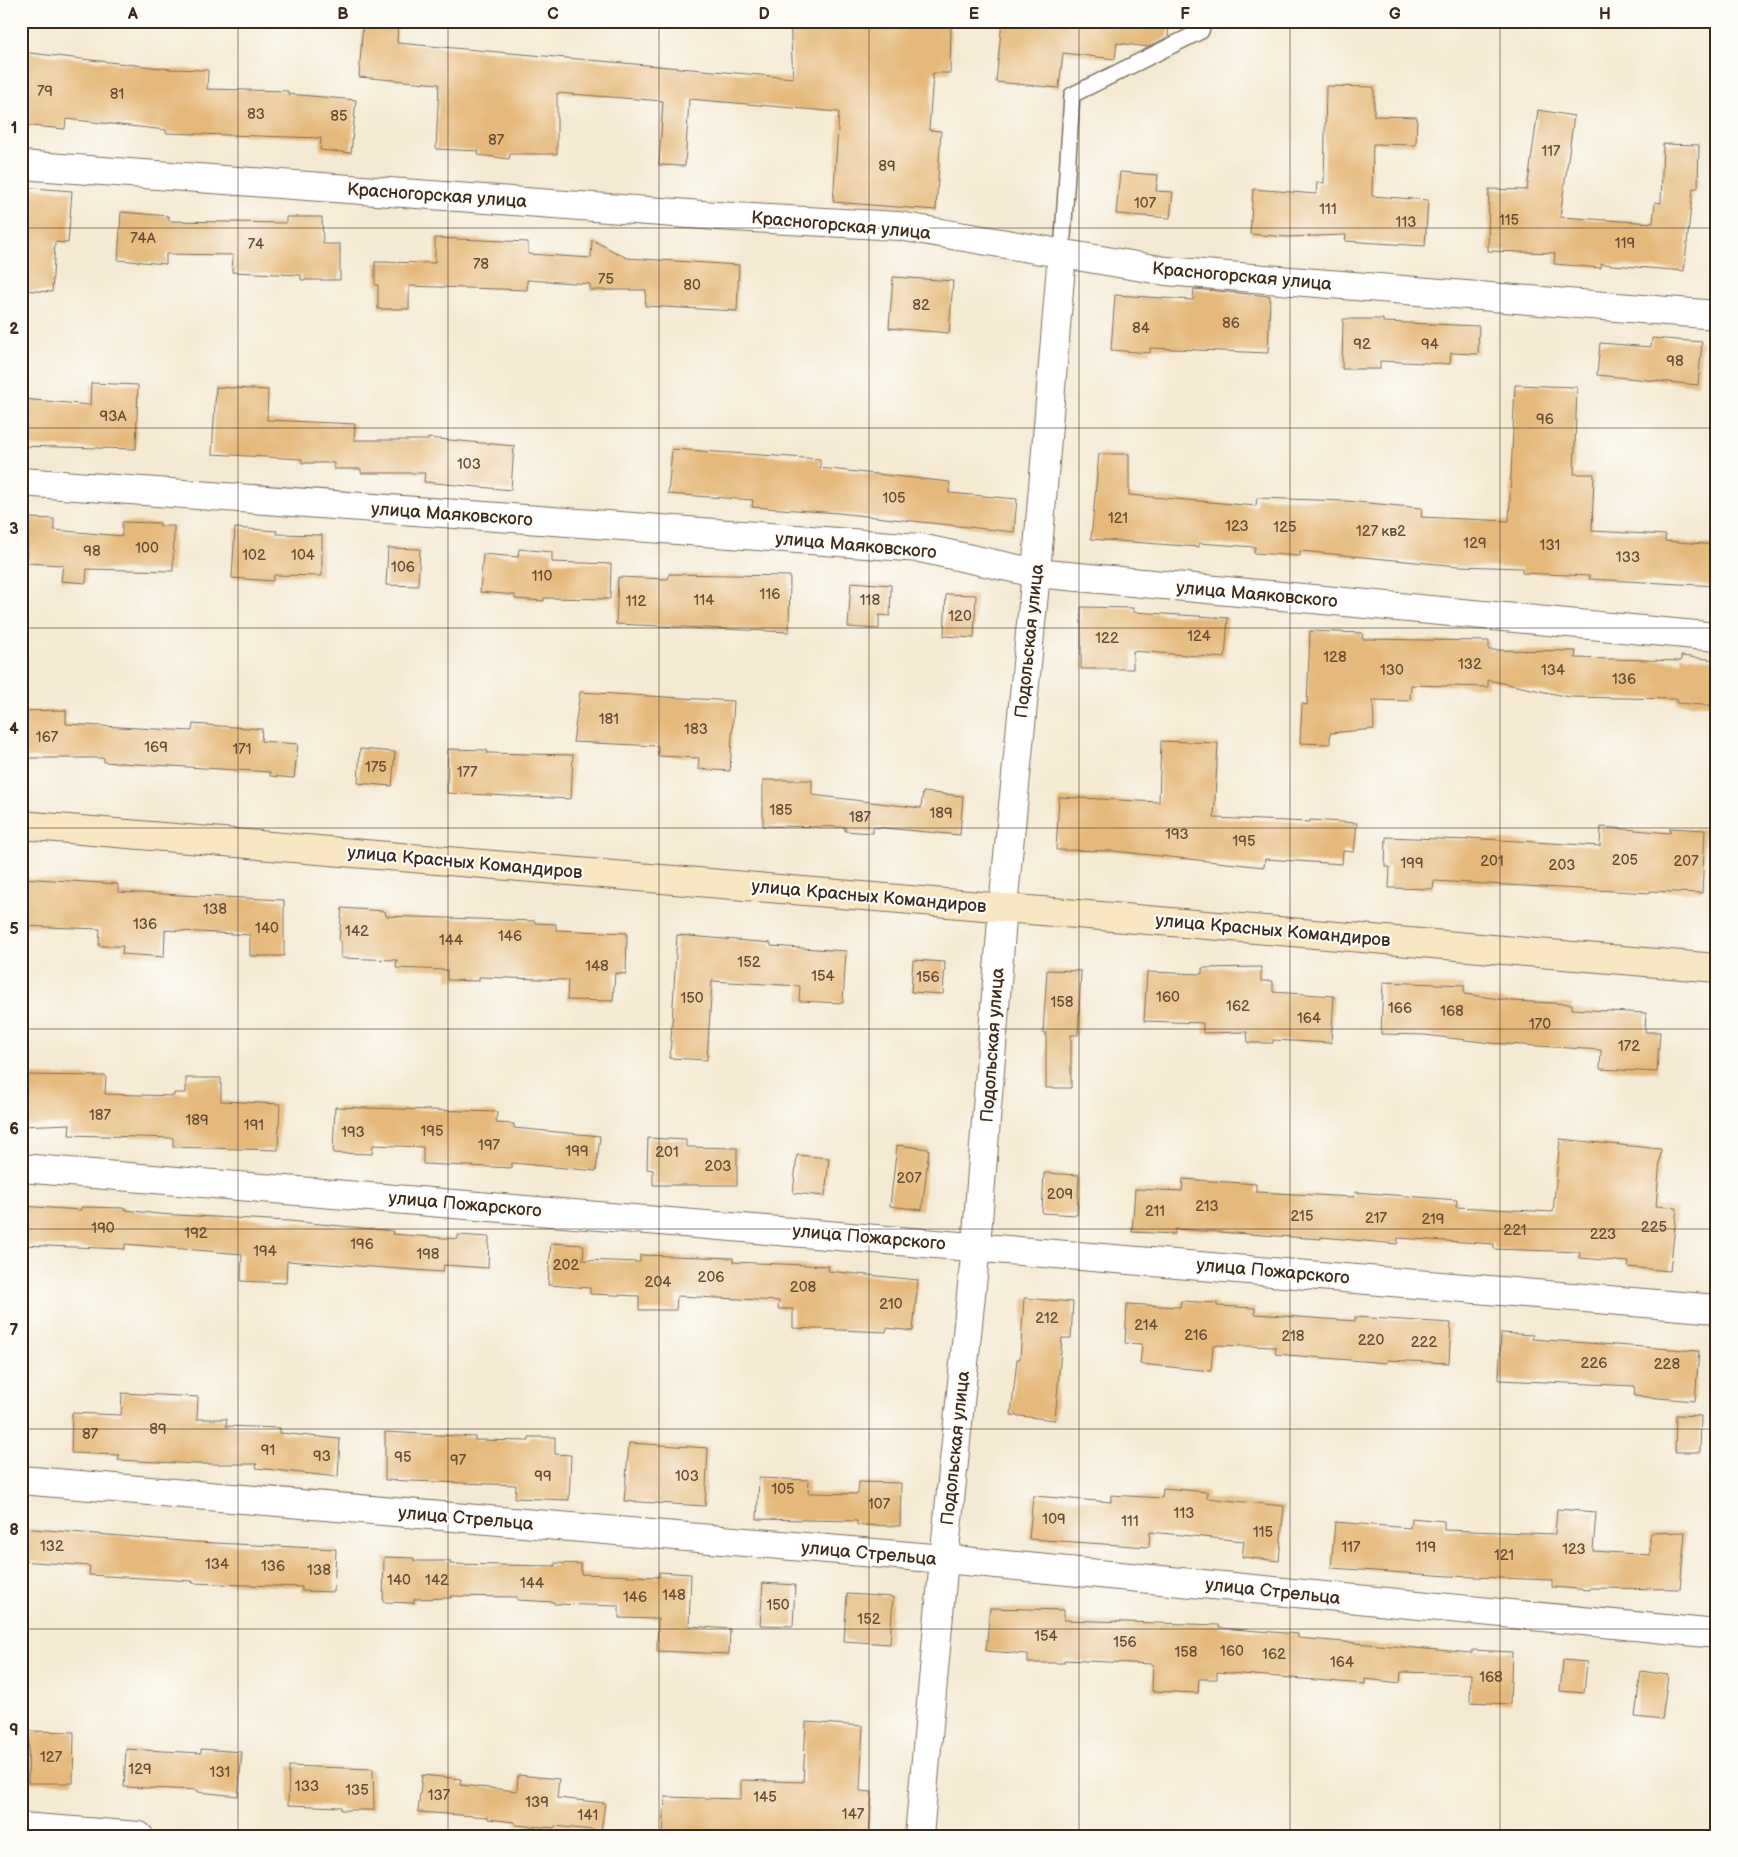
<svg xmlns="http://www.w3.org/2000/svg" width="1738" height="1857" font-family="'Balsamiq Sans',sans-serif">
  <rect width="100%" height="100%" fill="#fdfcf7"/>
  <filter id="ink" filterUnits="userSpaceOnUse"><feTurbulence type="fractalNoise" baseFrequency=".02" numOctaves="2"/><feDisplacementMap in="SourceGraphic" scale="10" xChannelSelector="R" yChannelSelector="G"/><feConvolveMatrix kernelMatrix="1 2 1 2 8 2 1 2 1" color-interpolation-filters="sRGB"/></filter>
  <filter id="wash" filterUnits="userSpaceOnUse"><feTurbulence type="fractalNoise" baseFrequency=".0096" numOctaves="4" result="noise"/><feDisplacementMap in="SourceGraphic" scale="20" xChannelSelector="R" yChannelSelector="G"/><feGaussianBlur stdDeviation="1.12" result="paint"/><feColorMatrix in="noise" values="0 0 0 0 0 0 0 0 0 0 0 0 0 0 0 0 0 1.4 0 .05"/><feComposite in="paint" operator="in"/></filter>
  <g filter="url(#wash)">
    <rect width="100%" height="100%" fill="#f4e9d2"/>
    <g id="blocks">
      <path fill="#e5b97c" d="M363,21H398L397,43L793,78L790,21H951L950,73H933L929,130L941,131L936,210L833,202L839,112L689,99L685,166L659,165L663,101L557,93V154H510L509,159L478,155L479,151L436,149L439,84L359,77Z
        M1002,21H1169L1168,37L1148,47L1117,43L1115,59L1063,53L1059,88L996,82Z
        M21,52L170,69L208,70L207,89L288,91V94L356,100L351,153L320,150L321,138L166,133V130L66,119L65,129L21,125Z
        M1326,86L1374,87V116L1417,117L1416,145L1373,144L1372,196L1428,200L1425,246L1345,241L1346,235L1287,237L1250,234L1253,189L1316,194L1317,182L1324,183Z
        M1538,110L1574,116L1560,217L1653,223L1655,202L1661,203L1663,144L1699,145L1698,188H1693L1684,271L1601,264V268L1554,264L1555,253L1488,251L1489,189L1527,190Z
        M1120,172L1158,175L1156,191L1173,192L1170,218L1116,214Z
        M21,187L72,191L68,243L55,242L52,292L21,290Z
        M121,212L169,216V221L286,223V217H322L323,244H340V280H301V275L232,272L233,255L166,254V264L118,260Z
        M435,238L528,242V254L591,258L592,240L627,258L739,265L737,311L645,306L646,290H590V284L527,280V290L409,286V309H378V285H375V262L435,263Z
        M893,277L953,281L949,333L889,328Z
        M1194,289L1270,296L1268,353L1150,348V353L1111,350L1115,295L1193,300Z
        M1343,319H1383V322L1479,326L1478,354L1451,353L1450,364L1380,361V369H1342Z
        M1652,338L1702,342L1698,385L1597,375L1600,343L1651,347Z
        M91,383L138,385L136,449L21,446L23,399L90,405Z
        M1515,385L1577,387L1574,474H1594L1592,531L1666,535L1665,541L1717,545V586L1589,579L1590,576L1522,573V568L1458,566L1300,551V556L1254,553L1255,547L1199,543V547L1091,539L1099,454H1129V495L1256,506L1257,498L1346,501L1422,508L1421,517L1509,521Z
        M216,387L268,390L267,420L355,424L354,440H428V438L514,446L511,490L424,482L425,473H361V469H334V463H302V459L212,454Z
        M672,449L820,459V468L950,482L949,493L1017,499L1014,532L838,513L752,507L753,500L668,494Z
        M29,518L54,519V530L122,536V522L160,523V526H174L173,571L87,569L86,583L61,581L63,565L26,563Z
        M235,528L277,531L276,534L322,535V576L274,575L273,581L232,578Z
        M388,548L420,549L418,586L386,585Z
        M519,549L552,552V562L611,564L610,599L544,598V601L515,599V595L480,592L483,554L518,557Z
        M669,574L790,576L789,632L616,624L618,577L668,579Z
        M851,582L891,585L890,616L879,615V629L848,627Z
        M946,594L976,595L974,638L944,636Z
        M1081,607L1133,608V612L1228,618L1225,658L1133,651V669H1081Z
        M1310,631L1363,633L1362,639L1489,641V650L1576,651L1575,658L1681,661V656L1717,660V706L1677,703V699L1569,697L1488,680V687L1411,685L1410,701L1373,700L1374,729L1330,733V744L1300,743L1302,704L1307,705Z
        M580,692L734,701L730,771L698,769L699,758L658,756V746L573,742Z
        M66,710V724L192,731L193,724L262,729L261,741L298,744L294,778L270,776V772L104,762V758H22L21,711Z
        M1161,741L1218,743L1214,818L1310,822V820L1357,823L1354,852L1343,851L1342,864L1265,859L1264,867L1113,851L1056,850L1059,797L1159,802Z
        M360,749L395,752L392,786L358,783Z
        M448,749L487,750V753L573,755L571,799L447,793Z
        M763,780H812V795L921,808L923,792L963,796L960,835L873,827V833L845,831V827L763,826Z
        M1601,827L1670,833V828L1705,830L1702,893L1650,891V893L1434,881L1433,889L1389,888L1390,867H1385L1386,837L1468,840V838L1600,846Z
        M21,878L118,884V892L284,900V956H250V935L165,930L164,957L122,954L123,946H99L100,929L21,926Z
        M342,908L385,911L386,916L535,921V923L556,924V930L627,933L626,974L615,973L613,1001L567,1000L568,980L479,977V981L447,980V970L396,968L397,960L341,958V941H339Z
        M677,935L771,943V946L846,951L843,1003L799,1001L800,986L712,981L707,1060L670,1058Z
        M913,960L945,962L943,994L911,992Z
        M1261,967V981H1273V992L1334,996L1331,1043L1273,1040V1043H1248L1247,1032L1203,1033V1023L1144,1021L1147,972L1202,974V968Z
        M1047,970L1081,971L1078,1035H1071V1088H1046V1033H1043Z
        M1383,982L1464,985V994L1513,1001L1572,1004V1009L1646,1013L1645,1032H1660L1657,1072L1600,1069L1601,1050L1490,1043L1425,1035L1381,1034Z
        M21,1075L106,1076L105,1094L174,1096V1093H186V1078H221V1101L280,1104L278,1150L173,1147V1138L69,1135L70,1124L21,1126Z
        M335,1107L497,1112L496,1123L514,1124V1128L600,1136L596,1171L512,1163V1168L423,1164V1147L373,1145L372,1154L333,1153Z
        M648,1138L686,1140V1147L737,1148V1185H653V1170L647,1169Z
        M1560,1139L1661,1149L1656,1206L1677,1208L1670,1271L1628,1267L1629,1262L1579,1258L1580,1252L1494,1249V1244L1398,1238L1397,1244L1321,1237V1239L1175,1229V1234L1132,1232L1135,1189L1182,1191L1183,1179L1256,1184V1192L1354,1197L1355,1192L1457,1200L1456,1207L1553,1212Z
        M897,1145L929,1149L922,1210L890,1206Z
        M797,1155L829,1158L825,1196L793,1193Z
        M1044,1173L1079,1175L1077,1215L1042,1213Z
        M21,1206L81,1210V1207L126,1208V1210L158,1214L289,1221L393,1231L392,1234L458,1239V1235L489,1237L488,1268L444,1265L443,1272L287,1261L286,1283L241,1281L242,1254L125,1244V1249L21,1245Z
        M551,1243L584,1245L583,1260L640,1262V1255L733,1258V1262L829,1266L828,1271L918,1280L913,1331L887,1328L886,1332L793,1328V1309H778L779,1301L677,1296L676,1310H639V1296L590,1294V1288L548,1285Z
        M1024,1298L1073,1302L1071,1338H1062L1055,1420L1011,1415L1017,1359H1020Z
        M1181,1301L1217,1303V1306L1255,1308V1314L1355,1321V1317L1451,1323L1449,1363L1387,1360V1363L1275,1354L1276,1347L1213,1345L1211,1371L1140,1364L1142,1344L1125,1343L1127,1304L1180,1307Z
        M1501,1333L1533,1335L1532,1339L1699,1351L1695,1401L1634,1396L1635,1386L1499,1380Z
        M122,1393L198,1397L197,1419H227L226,1426L280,1428V1433L340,1439L338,1477L256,1468L257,1464H197L118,1460L119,1455L71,1453L72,1413L121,1415Z
        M1676,1415L1701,1416L1700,1452H1675Z
        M385,1432L475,1437V1440L529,1441V1437H555V1454L571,1455L569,1500L515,1498L516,1485L385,1480Z
        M629,1443L708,1448L705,1506L624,1501Z
        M759,1478L809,1480L808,1493L858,1494L859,1482L901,1483L900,1526L857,1525V1521L757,1519Z
        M1163,1488L1208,1492L1207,1498L1284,1506L1279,1561L1242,1557L1244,1541L1150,1532L1149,1547L1029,1539L1033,1496L1111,1502V1495L1162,1498Z
        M1557,1509L1596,1512L1593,1551L1650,1555V1533L1685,1532L1680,1589L1590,1588V1590L1552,1587V1580L1449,1576L1331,1568L1335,1522L1410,1528L1411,1518L1444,1521V1530L1555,1534Z
        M21,1528L195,1542L336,1549L334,1592L302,1591V1587L192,1583L193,1581L89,1575L90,1566L21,1561Z
        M384,1557L414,1558V1561H450V1564L555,1566V1563L581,1564V1574L659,1577V1572L691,1574L689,1626L730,1629L729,1654L657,1651L658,1619L619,1618V1606L554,1604V1602L517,1600V1597L451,1596V1598L414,1599V1603L383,1602Z
        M763,1583L795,1585L793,1626L760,1625Z
        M847,1594L893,1597L890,1644L844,1641Z
        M990,1608L1064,1610V1620L1219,1625V1628L1298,1634V1638L1472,1653V1650L1512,1652L1510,1704L1470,1702L1471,1674L1401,1672L1400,1683L1365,1679V1684L1217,1672V1679H1199L1198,1693L1152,1691L1153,1664L1064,1660V1663H1028V1654L986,1651Z
        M1563,1660L1587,1662L1584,1693L1560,1691Z
        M1641,1671L1668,1675L1662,1720L1635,1717Z
        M806,1722L863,1726L860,1791L872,1792L869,1836H663L665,1797L741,1799V1780L803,1782Z
        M29,1731L74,1732L73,1783H28Z
        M126,1749L201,1753V1749L242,1752L238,1796L198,1792V1790L124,1787Z
        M289,1766L373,1769L374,1810H341V1807L288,1805Z
        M422,1775L461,1779L460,1785L517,1791L518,1775L559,1779L557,1798L605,1803L601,1831L555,1826V1828L515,1825V1822L488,1819V1817L418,1812Z"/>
    </g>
  </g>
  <g filter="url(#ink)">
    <use href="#blocks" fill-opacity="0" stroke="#7c6d5d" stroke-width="1"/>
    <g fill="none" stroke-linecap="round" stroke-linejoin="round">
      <g stroke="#7c6d5d" stroke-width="18">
        <path id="lane" d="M1062,253L1072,95L1201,31L1204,21"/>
      </g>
      <g stroke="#7c6d5d" stroke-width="30">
        <path id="street" d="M21,165L716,216L899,226L1166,271L1717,315
          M21,482L920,548L1036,573L1717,637
          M21,1168L1717,1309
          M21,1480L944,1559L1717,1634
          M21,1827L139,1836
          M919,1836L944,1559L976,1246L1003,907L1036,573L1062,253"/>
      </g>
      <g stroke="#7c6d5d" stroke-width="30">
        <path id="secondary" d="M21,825L1717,968"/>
      </g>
      <use href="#lane" stroke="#fff" stroke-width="15"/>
      <use href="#street" stroke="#fff" stroke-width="28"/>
      <use href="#secondary" stroke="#f9e7c3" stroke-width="28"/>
    </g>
  </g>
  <path fill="none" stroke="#3b2a1e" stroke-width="1" stroke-opacity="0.55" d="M238,21V1836M448,21V1836M659,21V1836M869,21V1836M1079,21V1836M1290,21V1836M1500,21V1836M21,228H1717M21,428H1717M21,628H1717M21,828H1717M21,1029H1717M21,1229H1717M21,1429H1717M21,1629H1717"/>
  <g text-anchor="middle" stroke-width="4.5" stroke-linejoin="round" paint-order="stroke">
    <g font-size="15" fill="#664e36">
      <text x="45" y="96">79</text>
      <text x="117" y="99">81</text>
      <text x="256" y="119">83</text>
      <text x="339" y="121">85</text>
      <text x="496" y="145">87</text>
      <text x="1551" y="156">117</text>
      <text x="887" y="171">89</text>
      <text x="1145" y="208">107</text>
      <text x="1328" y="214">111</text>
      <text x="1509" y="225">115</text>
      <text x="1406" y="227">113</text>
      <text x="143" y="243">74А</text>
      <text x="1625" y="248">119</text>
      <text x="256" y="249">74</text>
      <text x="481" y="269">78</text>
      <text x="606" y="284">75</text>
      <text x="692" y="290">80</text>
      <text x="921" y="310">82</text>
      <text x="1231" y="328">86</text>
      <text x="1141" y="333">84</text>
      <text x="1362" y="349">92</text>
      <text x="1430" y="349">94</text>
      <text x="1675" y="366">98</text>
      <text x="113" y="421">93А</text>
      <text x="1545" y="424">96</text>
      <text x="469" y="469">103</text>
      <text x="894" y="503">105</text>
      <text x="1118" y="523">121</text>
      <text x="1237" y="531">123</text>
      <text x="1285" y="532">125</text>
      <text x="1381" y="536">127 кв2</text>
      <text x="1475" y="548">129</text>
      <text x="1550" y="550">131</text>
      <text x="147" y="553">100</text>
      <text x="92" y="556">98</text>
      <text x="254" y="560">102</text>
      <text x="303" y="560">104</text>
      <text x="1628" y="562">133</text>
      <text x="403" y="572">106</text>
      <text x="542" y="581">110</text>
      <text x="770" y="599">116</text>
      <text x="704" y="605">114</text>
      <text x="870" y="605">118</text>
      <text x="636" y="606">112</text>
      <text x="960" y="621">120</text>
      <text x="1199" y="641">124</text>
      <text x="1107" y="643">122</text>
      <text x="1335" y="662">128</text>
      <text x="1470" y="669">132</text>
      <text x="1392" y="675">130</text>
      <text x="1553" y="675">134</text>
      <text x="1624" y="684">136</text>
      <text x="609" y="724">181</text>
      <text x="696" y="734">183</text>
      <text x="47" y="742">167</text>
      <text x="156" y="752">169</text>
      <text x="242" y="754">171</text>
      <text x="376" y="772">175</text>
      <text x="467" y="777">177</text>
      <text x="781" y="815">185</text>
      <text x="941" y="818">189</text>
      <text x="860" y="822">187</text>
      <text x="1177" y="839">193</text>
      <text x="1244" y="846">195</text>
      <text x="1625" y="865">205</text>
      <text x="1492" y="866">201</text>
      <text x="1686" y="866">207</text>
      <text x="1412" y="868">199</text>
      <text x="1562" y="870">203</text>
      <text x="215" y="914">138</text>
      <text x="145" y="929">136</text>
      <text x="267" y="933">140</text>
      <text x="357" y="936">142</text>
      <text x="510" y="941">146</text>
      <text x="451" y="945">144</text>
      <text x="749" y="967">152</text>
      <text x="597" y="971">148</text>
      <text x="823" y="981">154</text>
      <text x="928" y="982">156</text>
      <text x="1168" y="1002">160</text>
      <text x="692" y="1003">150</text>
      <text x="1062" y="1007">158</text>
      <text x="1238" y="1011">162</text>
      <text x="1400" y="1013">166</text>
      <text x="1452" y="1016">168</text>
      <text x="1309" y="1023">164</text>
      <text x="1540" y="1029">170</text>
      <text x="1629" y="1051">172</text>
      <text x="100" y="1120">187</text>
      <text x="197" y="1125">189</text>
      <text x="254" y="1130">191</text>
      <text x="432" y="1136">195</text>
      <text x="353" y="1137">193</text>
      <text x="489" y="1150">197</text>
      <text x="577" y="1156">199</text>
      <text x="667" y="1157">201</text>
      <text x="718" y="1171">203</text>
      <text x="909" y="1183">207</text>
      <text x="1060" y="1199">209</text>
      <text x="1207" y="1211">213</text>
      <text x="1155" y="1216">211</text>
      <text x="1302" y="1221">215</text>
      <text x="1376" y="1223">217</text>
      <text x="1433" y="1224">219</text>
      <text x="1654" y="1232">225</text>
      <text x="103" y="1233">190</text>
      <text x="1515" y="1235">221</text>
      <text x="196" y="1238">192</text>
      <text x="1603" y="1239">223</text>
      <text x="362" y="1249">196</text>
      <text x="265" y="1256">194</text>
      <text x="428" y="1259">198</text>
      <text x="566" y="1270">202</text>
      <text x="711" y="1282">206</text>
      <text x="658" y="1287">204</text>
      <text x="803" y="1292">208</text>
      <text x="891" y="1309">210</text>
      <text x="1047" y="1323">212</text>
      <text x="1146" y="1330">214</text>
      <text x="1196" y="1340">216</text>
      <text x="1293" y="1341">218</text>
      <text x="1371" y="1345">220</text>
      <text x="1424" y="1347">222</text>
      <text x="1594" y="1368">226</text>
      <text x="1667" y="1369">228</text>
      <text x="158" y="1434">89</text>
      <text x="90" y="1439">87</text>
      <text x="268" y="1455">91</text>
      <text x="322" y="1461">93</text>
      <text x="403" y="1462">95</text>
      <text x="458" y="1465">97</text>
      <text x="543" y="1481">99</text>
      <text x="687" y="1481">103</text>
      <text x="783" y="1494">105</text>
      <text x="879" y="1509">107</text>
      <text x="1184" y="1518">113</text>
      <text x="1054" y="1524">109</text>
      <text x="1130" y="1526">111</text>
      <text x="1263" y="1537">115</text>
      <text x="52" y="1551">132</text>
      <text x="1351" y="1552">117</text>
      <text x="1426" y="1552">119</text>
      <text x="1574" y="1554">123</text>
      <text x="1504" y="1560">121</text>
      <text x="217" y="1569">134</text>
      <text x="273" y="1571">136</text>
      <text x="319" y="1575">138</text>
      <text x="399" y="1585">140</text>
      <text x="437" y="1585">142</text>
      <text x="532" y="1588">144</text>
      <text x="674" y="1600">148</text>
      <text x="635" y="1602">146</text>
      <text x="778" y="1610">150</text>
      <text x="869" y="1624">152</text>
      <text x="1046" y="1641">154</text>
      <text x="1125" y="1647">156</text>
      <text x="1232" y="1656">160</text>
      <text x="1186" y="1657">158</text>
      <text x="1274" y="1659">162</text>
      <text x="1342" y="1667">164</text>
      <text x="1491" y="1682">168</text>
      <text x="51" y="1762">127</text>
      <text x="140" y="1774">129</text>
      <text x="220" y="1777">131</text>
      <text x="307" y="1791">133</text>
      <text x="357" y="1795">135</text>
      <text x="439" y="1800">137</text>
      <text x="765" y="1802">145</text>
      <text x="537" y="1807">139</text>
      <text x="853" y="1819">147</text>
      <text x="588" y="1820">141</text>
    </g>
    <g font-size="18" fill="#3b2a1e" stroke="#fdfcf7">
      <text transform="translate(437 195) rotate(4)" y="6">Красногорская улица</text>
      <text transform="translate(841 225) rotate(5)" y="6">Красногорская улица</text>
      <text transform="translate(1242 276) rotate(5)" y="6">Красногорская улица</text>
      <text transform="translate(452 514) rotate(4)" y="6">улица Маяковского</text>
      <text transform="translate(856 545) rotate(5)" y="6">улица Маяковского</text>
      <text transform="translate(1257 594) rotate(5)" y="6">улица Маяковского</text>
      <text transform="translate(1029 641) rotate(-84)" y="6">Подольская улица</text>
      <text transform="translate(465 862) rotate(5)" y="6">улица Красных Командиров</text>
      <text transform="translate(869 896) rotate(5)" y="6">улица Красных Командиров</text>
      <text transform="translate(1273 930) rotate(5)" y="6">улица Красных Командиров</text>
      <text transform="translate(992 1045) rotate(-86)" y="6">Подольская улица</text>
      <text transform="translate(465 1204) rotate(5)" y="6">улица Пожарского</text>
      <text transform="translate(869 1237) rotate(5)" y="6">улица Пожарского</text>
      <text transform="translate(1273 1271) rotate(5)" y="6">улица Пожарского</text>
      <text transform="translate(955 1448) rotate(-84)" y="6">Подольская улица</text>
      <text transform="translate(466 1518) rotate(5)" y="6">улица Стрельца</text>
      <text transform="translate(869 1553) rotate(5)" y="6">улица Стрельца</text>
      <text transform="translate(1273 1591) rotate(6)" y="6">улица Стрельца</text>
    </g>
  </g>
  <rect width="1738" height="1857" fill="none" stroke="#fdfcf7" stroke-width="55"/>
  <rect x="28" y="28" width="1682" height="1802" fill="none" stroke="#3b2a1e" stroke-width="2"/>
  <g font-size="16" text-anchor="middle" font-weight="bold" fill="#3b2a1e">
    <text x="133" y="19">A</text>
    <text x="343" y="19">B</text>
    <text x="553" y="19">C</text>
    <text x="764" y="19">D</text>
    <text x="974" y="19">E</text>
    <text x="1185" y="19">F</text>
    <text x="1395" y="19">G</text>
    <text x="1605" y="19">H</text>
    <text x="14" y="133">1</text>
    <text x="14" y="334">2</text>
    <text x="14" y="534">3</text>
    <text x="14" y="734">4</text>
    <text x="14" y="934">5</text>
    <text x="14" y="1134">6</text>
    <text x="14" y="1335">7</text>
    <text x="14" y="1535">8</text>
    <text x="14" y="1735">9</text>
  </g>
</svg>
